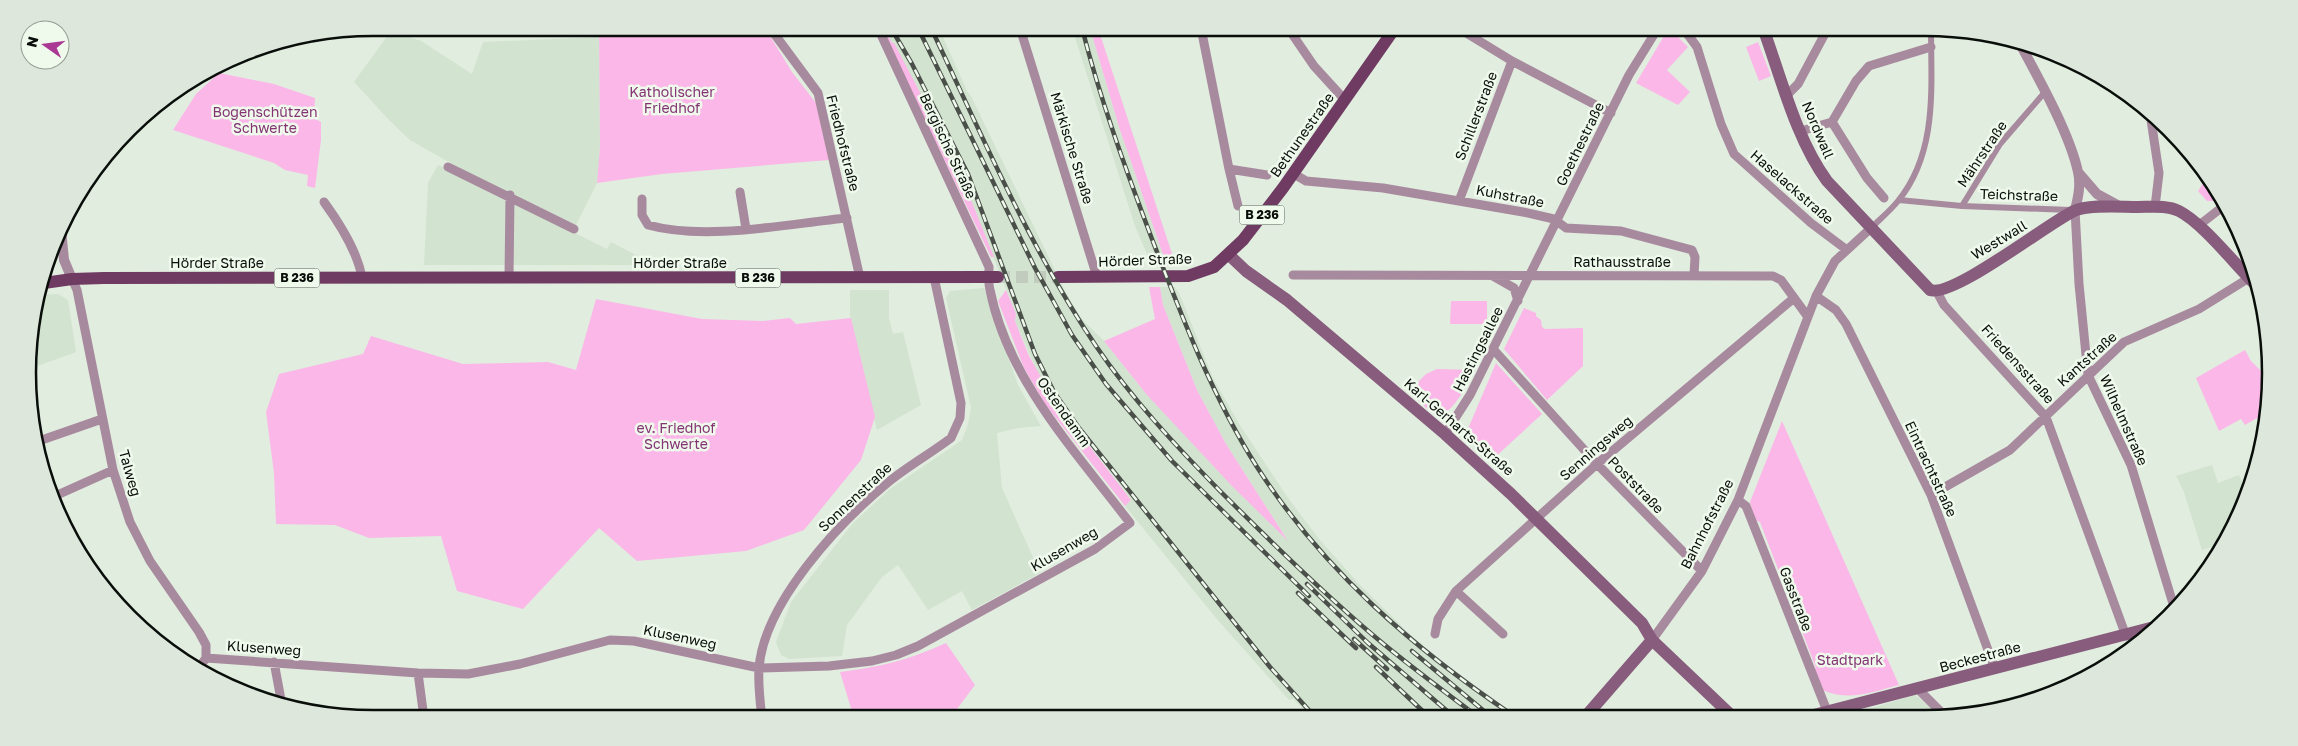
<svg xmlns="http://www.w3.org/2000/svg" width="2298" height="746" font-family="'Golos Text',sans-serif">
  <rect width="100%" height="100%" fill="#e1eddf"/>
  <path fill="#d2e3d0" d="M884,28H939L967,91L971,96L1064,289L1080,317L1104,341L1147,395L1287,539L1226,444L1197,390L1163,305L1160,287H1175L1180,295L1213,378L1241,427L1288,498L1320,540L1359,584L1429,653L1514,716L1311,717L1293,699L1289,700L1216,618L1125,506L1131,500L1040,378L1015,321L1016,314L952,153Z
    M1072,28H1090L1119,127L1167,266H1152L1135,226Z
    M391,31L421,41L472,74L483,42L599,37L600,147L597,183L576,225L470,174L410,140L389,120L354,82Z
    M438,165L607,249L611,242L638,256L637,265H424L428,183Z
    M984,288L1018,385L1041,426L1018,428L997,433L1002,488L1040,573L972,610L962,591L928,610L898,565L882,577L847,625L842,656L789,659L781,655L776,642L791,602L853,523L890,489L962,440L968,424L971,408L946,298L950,291Z
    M850,290H889V318L893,334L903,332L921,405L877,430L850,315Z
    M58,294L68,300L76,352L32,368L29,367L30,328L40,295Z
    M2212,465L2218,483L2239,475L2245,491L2238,509L2230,521L2232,525L2226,528L2228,537L2225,543L2202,550L2184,492L2176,476Z
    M1915,695L1945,716H1843L1852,714Z"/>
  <path fill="#fbb7e8" d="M599,28H765L792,72L816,103L829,160L662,174L597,183L600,147Z
    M881,28H884L892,43H894L952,153L994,257H991Z
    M1090,28H1098L1176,266H1167L1119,127Z
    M1667,31L1677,36L1688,47L1667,70L1690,92L1678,105L1636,83Z
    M1758,42L1771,76L1759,81L1746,47Z
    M219,73L274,84L315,98L314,118L321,122V140L315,188L307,186L308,175L285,170L274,163L173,130L196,94Z
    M2208,176L2219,194L2214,201H2207L2198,191Z
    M1149,287H1160L1163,305L1197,390L1226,444L1288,541L1232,486L1147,395L1104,341L1155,319Z
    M1006,290L1016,314L1015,321L1029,356L1054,400L1131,500L1125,506L1045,404L1024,368L998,301Z
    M596,299L702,319L763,321L790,318L796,324L851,318L875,417L861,460L804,530L746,551L637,561L599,528L523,609L457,591L441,536L369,538L335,525L276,524L274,473L266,412L279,374L363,354L371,336L463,364L548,362L576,370Z
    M1451,301H1487V324H1450Z
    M1524,308L1536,313V316L1541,320L1542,327L1545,329L1583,328V366L1547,400L1504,349Z
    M2245,350L2251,361L2270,380L2267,412L2245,425L2241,419L2219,431L2196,378Z
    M1496,363L1542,414L1493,459L1471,441L1467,431Z
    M1437,369L1475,370C1469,381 1450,421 1435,414C1426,410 1417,398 1409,391L1426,374Z
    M1782,421L1899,685C1872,692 1849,702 1822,690L1813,670L1816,668L1760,522L1755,520L1750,502Z
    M946,643L975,685L951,717L854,718L840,672C883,666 906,661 946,643Z"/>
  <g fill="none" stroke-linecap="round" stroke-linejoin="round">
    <path stroke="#c1ccbf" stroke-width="12" stroke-dasharray="12 6" stroke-linecap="butt" d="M998,277H1058"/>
    <path stroke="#a88a9f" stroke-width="6" d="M1899,200L1962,206L2000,144L2045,92
      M1962,206L2070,210
      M1871,228C1880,219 1890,211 1898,201C1938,152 1931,87 1931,28"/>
    <path stroke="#a88a9f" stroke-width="9" d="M770,28L818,93L860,278
      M1020,28L1097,277
      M1201,28L1229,169
      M1288,28L1314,66L1345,100
      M1458,28L1512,61
      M1683,28L1697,47L1721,124L1734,154L1811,223L1847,250
      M1787,95L1798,84L1828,28
      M2150,113L2159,173L2155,207
      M1832,122L1867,178L1884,198
      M1801,131L1832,122L1856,81L1869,66L1931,47
      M448,167L574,229
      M1294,174L1306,181L1383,188L1523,212L1554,219L1566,228L1621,231L1692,250L1695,257L1694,275
      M740,192L746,229
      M642,199V215L648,225C706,241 786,224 847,218
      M1459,201L1512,61L1611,113
      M324,202C340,224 357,251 362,277
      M1238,206L1229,169L1267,175
      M2075,210L2079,284L2088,375L2131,465L2174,607
      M2198,226L2225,205
      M1293,275L1773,276L1781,280L1808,317
      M1493,276L1514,288L1518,301
      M509,278L510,195
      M72,279L77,290L113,470L130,522L150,561L199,632L206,645V658
      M1937,292L1944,305L2046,417L2126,636
      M1816,296L1836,310L1846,324L1931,495L1995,669
      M1493,349L1597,464L1702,571
      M1445,434L1470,395L1629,75L1658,28
      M36,442L102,419
      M1931,495L2010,450L2124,342L2199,309L2249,278
      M55,496L113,470
      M1738,500L1746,506L1827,711
      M1456,591L1503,634
      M1435,634L1438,619L1456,591L1597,464L1794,298
      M1652,640L1702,571L1738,500L1816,296L1835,261L1871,228
      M206,658L418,673L468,674L520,664L610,640L634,641L759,668L829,666L872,661L896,655L918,646L1095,549L1130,523C1076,452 1008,380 990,290C988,283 989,275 989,267L878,28
      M274,662L282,705
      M198,669L206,658
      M418,673L424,718
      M1918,689L1945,716
      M762,718C760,702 758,684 759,668C764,603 838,524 886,484C906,467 930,454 951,438L960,418L961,403L934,277"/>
    <path stroke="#a88a9f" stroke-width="10" d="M2019,42C2038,77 2070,134 2078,172C2081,185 2078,198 2075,210
      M2078,172L2097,194L2119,206
      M61,229L64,260L72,279"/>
    <path stroke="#875c7c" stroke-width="12" d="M1763,28C1781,77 1796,139 1827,181L1930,290C1953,298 2048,223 2074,211C2088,204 2121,207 2138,207C2151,207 2167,205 2179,211C2203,223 2237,267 2258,287
      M1229,255L1246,271L1287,300L1445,434L1511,494L1642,623L1652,640L1732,716
      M1586,716L1652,640
      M1810,716L2158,626"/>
    <path stroke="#6f3b62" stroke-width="12" d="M1058,277L1188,276L1214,267L1243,240L1283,188L1395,28
      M44,283L72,279L104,278L998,277"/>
    <g stroke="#4a5049" stroke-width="4.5">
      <path id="rail" d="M891,28L912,64L968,174L1035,354L1054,392L1079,428L1270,667L1315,717
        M918,28L1035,268L1072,335L1106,384L1172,461L1309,596
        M931,28C982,135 1029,247 1096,346C1132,399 1176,446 1221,492C1270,541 1321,591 1374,636C1407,664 1442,690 1477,716
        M1082,28C1100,99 1126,170 1152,239C1182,317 1212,396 1257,467C1324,571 1413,648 1514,716
        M1307,584L1368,643L1453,716
        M1298,593L1356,648
        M1354,639L1387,669
        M1412,651L1490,716
        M1376,667L1429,717"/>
    </g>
    <use href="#rail" stroke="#effaed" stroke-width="2.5" stroke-dasharray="8" stroke-linecap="butt"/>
  </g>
  <g text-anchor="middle" stroke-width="5" stroke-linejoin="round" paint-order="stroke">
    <g fill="#effaed" stroke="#4f554e" stroke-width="1">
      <rect x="1239.5" y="205.5" width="45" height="19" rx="4"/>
      <rect x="274.5" y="268.5" width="45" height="19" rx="4"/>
      <rect x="735.5" y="268.5" width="45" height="19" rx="4"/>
    </g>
    <g font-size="12" font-weight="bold" fill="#0a0e0a">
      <text x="1262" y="219">B 236</text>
      <text x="297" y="282">B 236</text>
      <text x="758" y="282">B 236</text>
    </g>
    <g font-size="14" fill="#843473" stroke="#effaed">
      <text x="672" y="97">Katholischer<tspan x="672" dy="16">Friedhof</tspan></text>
      <text x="265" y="117">Bogenschützen<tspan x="265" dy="16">Schwerte</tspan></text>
      <text x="676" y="433">ev. Friedhof<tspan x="676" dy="16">Schwerte</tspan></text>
      <text x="1850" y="665">Stadtpark</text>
    </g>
    <g font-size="14" fill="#0a0e0a" stroke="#effaed">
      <text transform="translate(1476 116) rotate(-69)" y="5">Schillerstraße</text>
      <text transform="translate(1818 130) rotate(67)" y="5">Nordwall</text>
      <text transform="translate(1302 135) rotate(-55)" y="5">Bethunestraße</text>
      <text transform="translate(843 143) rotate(76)" y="5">Friedhofstraße</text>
      <text transform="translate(1580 144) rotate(-64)" y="5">Goethestraße</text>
      <text transform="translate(948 146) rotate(65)" y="5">Bergische Straße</text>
      <text transform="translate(1072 148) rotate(73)" y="5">Märkische Straße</text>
      <text transform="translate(1982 154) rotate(-56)" y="5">Mährstraße</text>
      <text transform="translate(1792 187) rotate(41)" y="5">Haselackstraße</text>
      <text transform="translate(2019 195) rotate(2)" y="5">Teichstraße</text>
      <text transform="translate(1510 196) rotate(11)" y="5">Kuhstraße</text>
      <text transform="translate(1999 240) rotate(-31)" y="5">Westwall</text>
      <text transform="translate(1145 260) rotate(-2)" y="5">Hörder Straße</text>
      <text x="1622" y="267">Rathausstraße</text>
      <text x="217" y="268">Hörder Straße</text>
      <text x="680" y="268">Hörder Straße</text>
      <text transform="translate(1478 349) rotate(-63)" y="5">Hastingsallee</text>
      <text transform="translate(2087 359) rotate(-42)" y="5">Kantstraße</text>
      <text transform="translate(2018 364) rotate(48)" y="5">Friedensstraße</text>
      <text transform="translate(1064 412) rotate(55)" y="5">Ostendamm</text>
      <text transform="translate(2124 420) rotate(66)" y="5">Wilhelmstraße</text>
      <text transform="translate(1459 427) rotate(41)" y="5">Karl-Gerharts-Straße</text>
      <text transform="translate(1596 448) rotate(-41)" y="5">Senningsweg</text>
      <text transform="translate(1931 469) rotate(65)" y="5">Eintrachtstraße</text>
      <text transform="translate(130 473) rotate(74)" y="5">Talweg</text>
      <text transform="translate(1636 485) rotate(46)" y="5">Poststraße</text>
      <text transform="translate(855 497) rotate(-43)" y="5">Sonnenstraße</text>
      <text transform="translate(1707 524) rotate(-63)" y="5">Bahnhofstraße</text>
      <text transform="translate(1064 549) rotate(-30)" y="5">Klusenweg</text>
      <text transform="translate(1796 599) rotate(69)" y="5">Gasstraße</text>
      <text transform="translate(680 637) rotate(12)" y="5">Klusenweg</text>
      <text transform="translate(264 648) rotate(4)" y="5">Klusenweg</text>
      <text transform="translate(1980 657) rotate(-15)" y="5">Beckestraße</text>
    </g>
  </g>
  <path d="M0 0H2298V746H0ZM373 36H1925A337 337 0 0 1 2262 373V373A337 337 0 0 1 1925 710H373A337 337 0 0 1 36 373V373A337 337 0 0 1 373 36Z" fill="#dde7db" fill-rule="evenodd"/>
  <path fill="none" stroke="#0a0e0a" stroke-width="2.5" d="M373 36H1925A337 337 0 0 1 2262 373V373A337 337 0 0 1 1925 710H373A337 337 0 0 1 36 373V373A337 337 0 0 1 373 36Z"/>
  <g transform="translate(45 45) rotate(284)"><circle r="24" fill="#effaed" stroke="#939c92"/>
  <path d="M0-4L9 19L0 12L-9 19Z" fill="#aa3994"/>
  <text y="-8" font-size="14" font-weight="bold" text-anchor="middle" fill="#0a0e0a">N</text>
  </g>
</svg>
